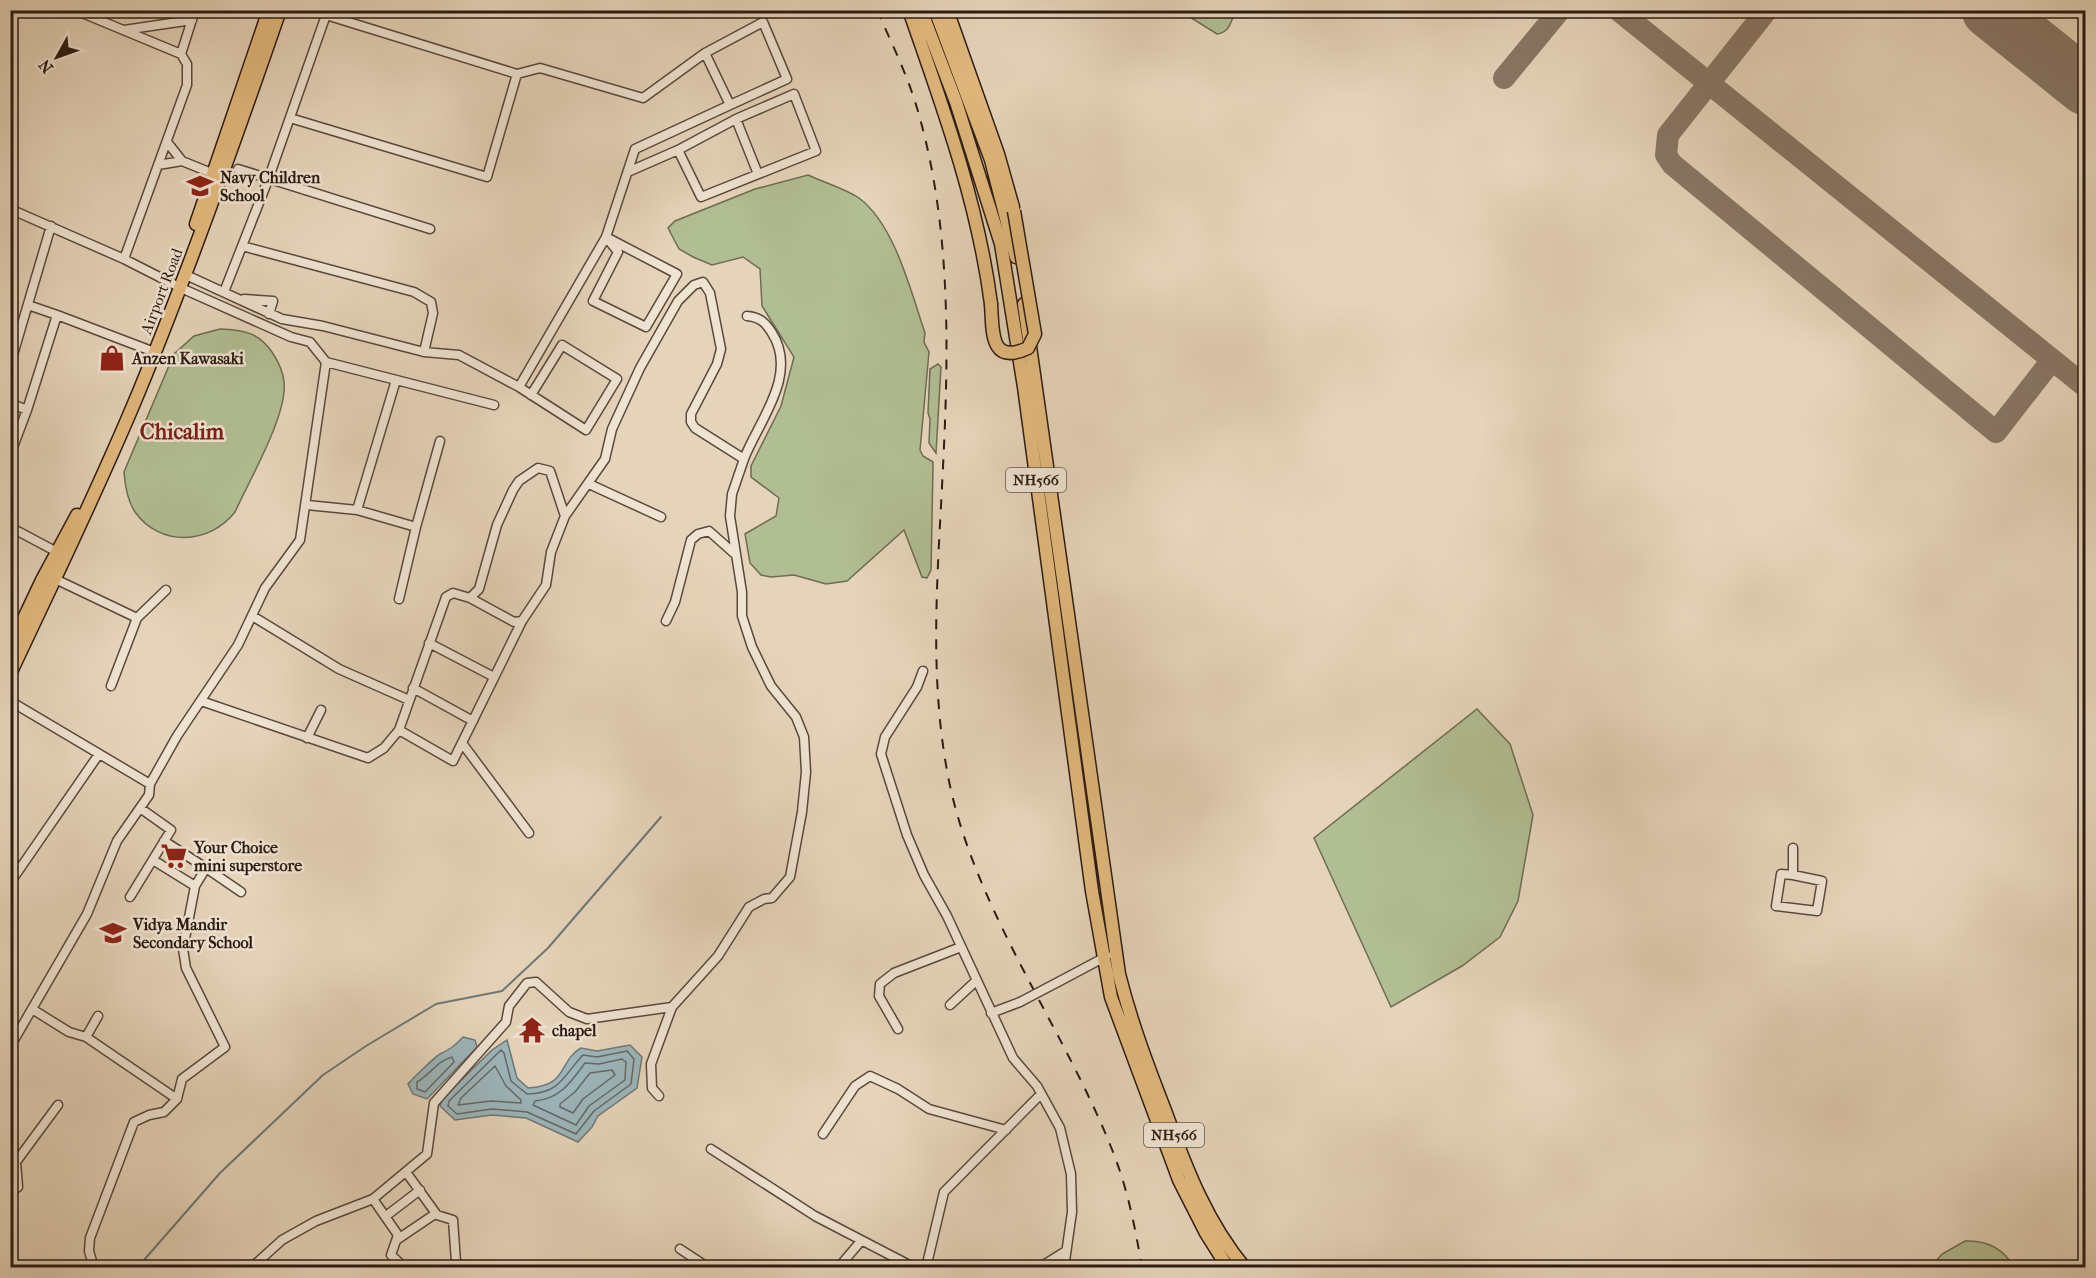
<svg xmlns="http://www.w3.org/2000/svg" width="2096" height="1278" font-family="'IM FELL French Canon',serif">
  <rect width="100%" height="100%" fill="#e6d4ba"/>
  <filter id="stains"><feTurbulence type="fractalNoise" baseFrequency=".00333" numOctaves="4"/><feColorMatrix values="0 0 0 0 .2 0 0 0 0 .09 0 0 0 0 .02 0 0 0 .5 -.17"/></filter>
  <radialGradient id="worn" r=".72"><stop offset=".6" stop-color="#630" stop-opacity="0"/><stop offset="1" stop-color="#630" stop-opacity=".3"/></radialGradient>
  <path fill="#b1bd92" stroke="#6e6c52" stroke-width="1.5" d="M1180,11H1236C1230,21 1231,32 1217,34Z
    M808,175C825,183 844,188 859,198C895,225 911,292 925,333L924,342L929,352L920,450L923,456L933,462V468L931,570L927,578L922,577L904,530L847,581L826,584L794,575L771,577L761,575L750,563L745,534L776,516L779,498L751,477V466L781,406L794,357L762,306L760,269L743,257L712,265L693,257L679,249L668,228L675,221L755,189Z
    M220,329C243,330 258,332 272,352C278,361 283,371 284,382C288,414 249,481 235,512C209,545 160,547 135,512C127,500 125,486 124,472L174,354L194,336Z
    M938,364L941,367L936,453L929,443L930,419L928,413L930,369Z
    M1477,709L1510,744L1533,815L1518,901L1500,937L1462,966L1391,1007L1314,838Z
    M1965,1241C1987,1240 2003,1248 2014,1267H1931L1942,1254Z"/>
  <path fill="#9cb5bb" stroke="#6f7777" stroke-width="1.5" d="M463,1037L475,1040L477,1047L427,1099L413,1094L408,1084C411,1080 436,1056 440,1054C450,1049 455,1046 463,1037Z
    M507,1040L517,1078L528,1088C569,1086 558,1061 581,1048L597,1051L630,1045L642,1057L637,1088L598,1116L592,1127L578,1142L526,1118L492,1115L455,1120L440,1106L443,1098L492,1050Z"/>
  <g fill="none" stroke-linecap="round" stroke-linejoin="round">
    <path stroke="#646866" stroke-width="1.5" d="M501,1050L504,1053L511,1081L527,1094C561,1093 563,1076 583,1055L597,1057L627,1051L634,1059L631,1084L594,1111L576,1134L527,1112L492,1109L457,1114L448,1106L449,1101Z
      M452,1057L454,1062L425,1092L417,1089V1082C431,1074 437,1061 452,1057Z
      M622,1059L626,1062L625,1080L589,1106L576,1125L533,1105L535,1101C560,1099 571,1082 585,1063L599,1064Z
      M495,1066L506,1086L521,1100V1103L491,1101L458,1105L461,1098Z
      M612,1070L615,1075L583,1099L573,1113L560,1107V1104L575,1092L590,1073Z"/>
    <path stroke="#6f7777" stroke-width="2" d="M137,1268L220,1173L323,1075L366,1046L436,1004L502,991L548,948L661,817"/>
    <path stroke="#897766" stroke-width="22" d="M1618,10L2086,387
      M1767,10L1668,135L1666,155L1672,164L1996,432L2052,360
      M1504,78L1560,10"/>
    <path stroke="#897766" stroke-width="57" d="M1990,10L2086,87"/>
    <g stroke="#5a483c" stroke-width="11">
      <path id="minor" d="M75,10L181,54L187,64V85L124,259
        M124,30L192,20
        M705,53L763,22L787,79L730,105
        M181,54L195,10
        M290,118L487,177L517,74
        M736,119L758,174
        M167,142L182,161L214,174
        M158,165L182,161
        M238,169L430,229
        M630,171L678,150L701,197L816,151L794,94L736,119L678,150
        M10,209L124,259L181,288L291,337L310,342L326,362L300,540L265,588L238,645L177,736L150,784
        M606,237L677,274L646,327L593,301L618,252Z
        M242,246L414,292L431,302L433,313L424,352
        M186,275L282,319L323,326L424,352L459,355L519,387L586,430L617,379L562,345L531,395
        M224,292L268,180L326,15L517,74L540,68L643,98L705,53L730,105L635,149L606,237L519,387
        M244,299L273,301L269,314
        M57,315L149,350
        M326,362L494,405
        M10,365L51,226
        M10,403L27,410L10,455
        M27,410L57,315L28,305
        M744,459C758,422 799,375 772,333C766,323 760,317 747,316
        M589,484L661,517
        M307,505L357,510L416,527L440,441
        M357,510L396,380
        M10,527L57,552
        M51,577L137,618
        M470,598L514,622L522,621L546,585L551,552L565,516L605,459L612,429L640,368L678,301L694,285L703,282L710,293L721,349L717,364L691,414V422L695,428L744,459L732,494L730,516L742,592V616L752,647L771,686L796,717L804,737L806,772L802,812L790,877L772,898L764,899L749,907L718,956L672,1007L651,1064L652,1088L659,1096
        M399,599L416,527
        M254,617L339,669L409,700
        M666,621L675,602L691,540L698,534L709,531L736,555
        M429,643L494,677
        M923,671L917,687L885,737L881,754L907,835L924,875L947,916L1013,1058L1037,1086L1060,1128L1071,1174L1072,1212L1064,1268
        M111,686L137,618L166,590
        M413,688L473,721
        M10,701L150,784L149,795L117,841L87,914L14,1040
        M201,701L368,758L384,748L399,730L446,597L453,593L470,598L479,589L497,525L513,490L519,481L538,468L550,471L565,516
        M399,730L453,761L522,621
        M307,738L321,710
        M462,743L529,833
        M153,860L195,886L206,868L164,841
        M206,868L241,892
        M1793,875L1781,874L1776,906L1817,911L1822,881L1793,875V848
        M10,883L99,754
        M130,897L171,830L140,808
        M1060,981L1107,956
        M950,1005L976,981
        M32,1009L69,1032L86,1037L177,1099
        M991,1013L1020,1002
        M898,1029L879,996L880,984L894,973L961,947
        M86,1037L98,1016
        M823,1134L855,1086L870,1076L898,1089L929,1109L1006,1130
        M711,1149L815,1216L915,1268
        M406,1172L437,1215L453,1220L456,1262L453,1268
        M10,1192L18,1187L16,1162L58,1105
        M373,1199L398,1235L391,1255L405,1268
        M386,1216L420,1190
        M398,1239L435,1214
        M680,1249L709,1268
        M94,1268L89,1251L90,1238L134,1122L149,1115L164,1112L177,1099L182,1079L225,1047L186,968L183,949L195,886
        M251,1268L282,1240L316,1221L373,1199L427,1154L434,1103L506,1022L509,1006L527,983L536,982L569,1012L587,1019L672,1007
        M838,1268L861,1241
        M926,1268L944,1192L1041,1094
        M1039,1268L1066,1251"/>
    </g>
    <g stroke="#2c1a12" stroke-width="15">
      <path id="highway" d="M909,10C943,107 978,203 991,304
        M921,10L956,102L1001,244L1024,387L1092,891L1111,997L1179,1180L1206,1233L1228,1268
        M935,10L991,160L1016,257
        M947,10L998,154L1013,207
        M196,224L269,10
        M1024,304L1119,974C1131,1022 1148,1067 1166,1113C1186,1168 1207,1223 1245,1268
        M10,648L42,580L77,515
        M10,674C54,580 100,486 140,389C191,265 236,138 280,10"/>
    </g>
    <use href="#minor" stroke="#efe3d2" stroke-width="8"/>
    <use href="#highway" stroke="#e3ba7d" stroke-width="12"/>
    <path stroke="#2c1a12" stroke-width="2" stroke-dasharray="10 10" stroke-linecap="butt" d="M877,10C891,42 907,74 917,108C951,223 949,347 943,467C938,572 928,677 949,781C975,909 1063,1027 1111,1147C1127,1186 1135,1226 1142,1268"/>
    <g stroke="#5a483c" stroke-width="11" stroke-linecap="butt">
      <path id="minor-bridge" d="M1020,1002L1060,981"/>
    </g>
    <g stroke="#2c1a12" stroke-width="15" stroke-linecap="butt">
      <path id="highway-bridge" d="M991,304C993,330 989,366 1028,348L1035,334L1014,211"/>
    </g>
    <use href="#minor-bridge" stroke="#efe3d2" stroke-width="8"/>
    <use href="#highway-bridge" stroke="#e3ba7d" stroke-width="12"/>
  </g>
  <defs>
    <g id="school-bare" transform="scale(2.07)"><path d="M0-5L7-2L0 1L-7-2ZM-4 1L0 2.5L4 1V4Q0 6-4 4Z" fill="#8f2418" stroke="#efe3d2" stroke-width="2.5" paint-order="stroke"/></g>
    <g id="shop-bare" transform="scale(2.07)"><path d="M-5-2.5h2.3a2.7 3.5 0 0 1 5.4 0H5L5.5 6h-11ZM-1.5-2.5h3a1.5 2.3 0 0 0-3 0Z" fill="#8f2418" stroke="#efe3d2" stroke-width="2.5" paint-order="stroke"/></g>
    <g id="supermarket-bare" transform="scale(2.07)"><path d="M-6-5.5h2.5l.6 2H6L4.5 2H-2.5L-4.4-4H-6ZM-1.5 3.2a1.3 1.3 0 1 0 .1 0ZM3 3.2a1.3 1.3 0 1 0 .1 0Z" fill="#8f2418" stroke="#efe3d2" stroke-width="2.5" paint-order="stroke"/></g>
    <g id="temple-bare" transform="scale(2.07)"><path d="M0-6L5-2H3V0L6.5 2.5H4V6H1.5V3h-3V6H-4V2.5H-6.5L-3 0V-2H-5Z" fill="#8f2418" stroke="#efe3d2" stroke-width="2.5" paint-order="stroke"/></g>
  </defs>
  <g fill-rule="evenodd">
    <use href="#school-bare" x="200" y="186"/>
    <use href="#shop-bare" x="112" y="358"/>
    <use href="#supermarket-bare" x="174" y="856"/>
    <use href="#school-bare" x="113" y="933"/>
    <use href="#temple-bare" x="532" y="1030"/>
  </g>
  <g text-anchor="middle" stroke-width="5" stroke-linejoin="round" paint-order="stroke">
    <g fill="#efe3d2" stroke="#66564c" stroke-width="1.5">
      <rect x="1006" y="468" width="60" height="24" rx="4.5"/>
      <rect x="1144" y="1123" width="60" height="24" rx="4.5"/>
    </g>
    <g font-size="15" font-weight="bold" fill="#2c1a12">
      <text x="1036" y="485">NH566</text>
      <text x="1174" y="1140">NH566</text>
    </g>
    <g font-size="16" font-weight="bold" fill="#2c1a12" stroke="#efe3d2" text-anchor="start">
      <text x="220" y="183">Navy Children<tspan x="220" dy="18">School</tspan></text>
      <text x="132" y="364">Anzen Kawasaki</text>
      <text x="194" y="853">Your Choice<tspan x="194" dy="18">mini superstore</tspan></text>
      <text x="133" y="930">Vidya Mandir<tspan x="133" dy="18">Secondary School</tspan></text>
      <text x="552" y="1036">chapel</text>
    </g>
    <g font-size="16" fill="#2c1a12" stroke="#efe3d2">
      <text transform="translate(161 291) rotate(-69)" y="6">Airport Road</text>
    </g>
    <g font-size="22" font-weight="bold" fill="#7a1f14" stroke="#efe3d2">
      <text x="182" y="439">Chicalim</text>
    </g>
  </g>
  <rect width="2096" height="1278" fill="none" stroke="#e6d4ba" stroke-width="36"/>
  <rect x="12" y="12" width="2072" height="1254" fill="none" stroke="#2c1a12" stroke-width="3"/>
  <rect x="18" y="18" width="2060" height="1242" fill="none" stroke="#2c1a12" stroke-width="1.5"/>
  <g transform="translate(57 57) rotate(230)" stroke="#efe3d2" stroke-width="4.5" paint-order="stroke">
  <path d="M0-4.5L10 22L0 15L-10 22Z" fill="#2c1a12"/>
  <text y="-9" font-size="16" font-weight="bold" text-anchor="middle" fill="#2c1a12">N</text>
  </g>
  <rect width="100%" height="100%" filter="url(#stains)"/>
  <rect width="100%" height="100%" fill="url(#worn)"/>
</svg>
